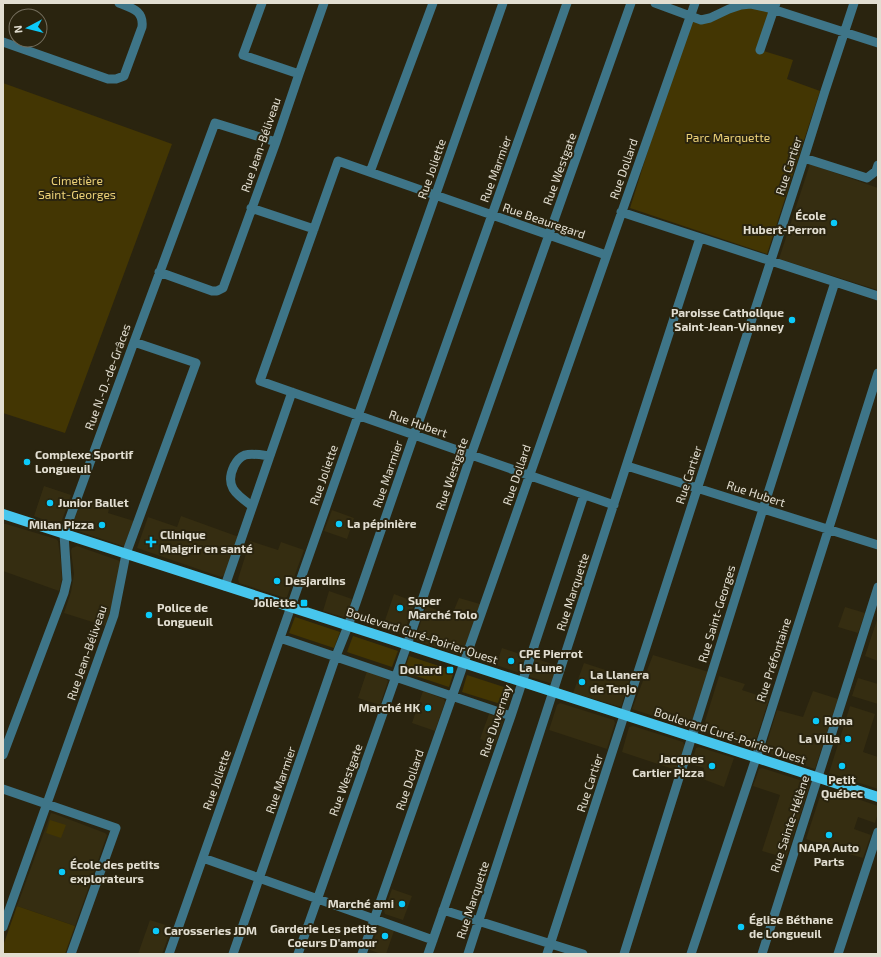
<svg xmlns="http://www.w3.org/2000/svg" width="881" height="957" font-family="'Exo 2',sans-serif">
  <rect width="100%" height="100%" fill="#2a240f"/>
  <path fill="#352d11" d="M810,164L878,188V290L779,259Z
    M44,486L71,495L60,526L34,516Z
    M82,499L109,509L108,513L134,521L126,545L123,546L72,529L71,527Z
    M332,510L354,518L347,539L324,531Z
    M181,516L239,537L225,575L221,577L137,548L148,517L177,527Z
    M3,524H6L56,539L58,541L61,562L62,579L59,591L3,571Z
    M250,541L278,550L281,542L304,550L287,597L285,598L239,583L238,579Z
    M77,546L120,561L121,563L111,610L105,626L64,613L71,592L74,574L71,551L72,548Z
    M329,591L352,599L347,616L343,617L323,611Z
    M394,594L415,602L403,635L382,629Z
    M459,598L480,604L462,655H460L417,641L416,637L426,606L452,615Z
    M845,607L865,613L858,633L838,627Z
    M878,617V661L865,656Z
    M502,648L526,656L520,673L496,665Z
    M653,655L709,672L690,728L632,709Z
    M534,658L558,666L552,683H550L530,677V673Z
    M584,663L630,678L621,707L573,693Z
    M367,671L386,679L388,681L380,705L358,698Z
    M719,676L745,684L742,690L769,699L753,749L702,731Z
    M858,678L878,684V704L852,696Z
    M423,691L444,699L445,702L435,731L412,723Z
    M813,691L838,699L815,769L764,752L777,710L803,717Z
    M560,703L614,720L615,723L607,749L549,730L557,705Z
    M850,706L875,714L863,752L878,757V789L829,773Z
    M489,714L501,719L503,722L495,745L480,739Z
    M633,726L683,742L685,746L676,770L622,752L629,727Z
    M699,747L734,758L724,787L700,778L704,768L691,764L696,748Z
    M762,768L809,783L810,785L786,858L762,851L780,795L753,786L759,769Z
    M826,788L878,806V813L875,823L858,817L854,829L871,835L863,858L842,852L806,839L822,790Z
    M51,813L55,814L105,833L107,835L106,838L75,926L17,906Z
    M392,889L412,896L403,920L385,914L384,911Z
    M150,920L172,927L162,954H138Z
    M380,926L394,931L386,954H381L370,950L378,928Z"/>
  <path fill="#433603" d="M761,6L774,10L760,50L793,60L787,79L820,91L767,254L630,208L690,16L705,21L737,8Z
    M3,83L172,144L65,433L3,413Z
    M295,617L340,632L334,648L289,633Z
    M353,636L398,651L392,667L347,652Z
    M409,656L454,671L449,687L404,672Z
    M467,675L513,690L507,706L462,692Z
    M50,820L66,825L61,838L46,833Z
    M17,906L75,926L65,954H3V946Z"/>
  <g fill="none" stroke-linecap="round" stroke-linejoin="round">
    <path stroke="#3e7588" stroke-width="9" d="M262,3L243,55L299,74
      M655,3L701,20L710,18L729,9L741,5L751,4L769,8L878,43
      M3,42L108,79H116L124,76L142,27C144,10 131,8 119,3
      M760,50L776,3
      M804,158L867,178L876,171L878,165
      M370,172L433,3
      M251,208L314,229
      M621,212L878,296
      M606,255L338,161L260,381L614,505
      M159,272L212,291H217L223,288L276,142L299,74L324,3
      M627,466L878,545
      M252,506C237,495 224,487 234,466C236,462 240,457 245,455C252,453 262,455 270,456
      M225,586L292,392
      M280,638L511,716
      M3,755L64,593L67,580L64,534L134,342L215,123L276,142
      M3,789L116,828L71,954
      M203,858L433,940
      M443,910L583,954
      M3,927L114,615L126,554L196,363L134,342
      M169,954L503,3
      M233,954L336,656L348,626L414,435L567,3
      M298,954L407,645L471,455L631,3
      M362,954L695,3
      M428,954L511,716L584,495
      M468,954L700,238
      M547,954L804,158L825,91L854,3
      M624,954L763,509L835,282
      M691,954L756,758L878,373
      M762,954L878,587
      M838,954L878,832"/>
    <path stroke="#47c6ed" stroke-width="10" d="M3,514L878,797"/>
  </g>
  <g fill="#0bcafa" stroke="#2a240f" stroke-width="1.5">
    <circle cx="834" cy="223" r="4"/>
    <circle cx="792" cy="320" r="4"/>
    <circle cx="27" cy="462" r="4"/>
    <circle cx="50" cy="503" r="4"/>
    <circle cx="339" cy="524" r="4"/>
    <circle cx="102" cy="525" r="4"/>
    <path d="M149 536h4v4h4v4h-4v4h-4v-4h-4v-4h4z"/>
    <circle cx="277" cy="581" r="4"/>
    <rect x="300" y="599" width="8" height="8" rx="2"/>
    <circle cx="400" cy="608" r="4"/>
    <circle cx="149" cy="615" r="4"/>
    <circle cx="511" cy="661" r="4"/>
    <rect x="446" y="666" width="8" height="8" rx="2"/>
    <circle cx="582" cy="682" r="4"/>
    <circle cx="428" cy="708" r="4"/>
    <circle cx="816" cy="721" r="4"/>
    <circle cx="848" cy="739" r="4"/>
    <circle cx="712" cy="766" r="4"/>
    <circle cx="842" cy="766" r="4"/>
    <circle cx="829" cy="835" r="4"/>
    <circle cx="62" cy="872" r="4"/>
    <circle cx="402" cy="904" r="4"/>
    <circle cx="741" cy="927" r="4"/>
    <circle cx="156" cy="931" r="4"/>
    <circle cx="385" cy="936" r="4"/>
  </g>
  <g text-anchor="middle" stroke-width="4" stroke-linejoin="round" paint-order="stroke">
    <g font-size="12" fill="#edd278" stroke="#2a240f">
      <text x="728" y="142">Parc Marquette</text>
      <text x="77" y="185">Cimetière<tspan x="77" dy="14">Saint-Georges</tspan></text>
    </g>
    <g font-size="12" fill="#e2ded1" stroke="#2a240f">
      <text transform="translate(261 145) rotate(-71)" y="4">Rue Jean-Béliveau</text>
      <text transform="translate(789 166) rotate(-72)" y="4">Rue Cartier</text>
      <text transform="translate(432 169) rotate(-71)" y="4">Rue Joliette</text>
      <text transform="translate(496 169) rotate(-70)" y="4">Rue Marmier</text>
      <text transform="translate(560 169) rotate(-70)" y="4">Rue Westgate</text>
      <text transform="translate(624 169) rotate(-71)" y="4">Rue Dollard</text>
      <text transform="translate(544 221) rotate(19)" y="4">Rue Beauregard</text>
      <text transform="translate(108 377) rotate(-70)" y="4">Rue N.-D.-de-Grâces</text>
      <text transform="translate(418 424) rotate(19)" y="4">Rue Hubert</text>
      <text transform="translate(388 474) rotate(-71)" y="4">Rue Marmier</text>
      <text transform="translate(452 474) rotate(-71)" y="4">Rue Westgate</text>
      <text transform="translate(324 475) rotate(-71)" y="4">Rue Joliette</text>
      <text transform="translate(517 475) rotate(-71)" y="4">Rue Dollard</text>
      <text transform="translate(689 475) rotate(-72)" y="4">Rue Cartier</text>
      <text transform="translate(756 494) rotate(18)" y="4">Rue Hubert</text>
      <text transform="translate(573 592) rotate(-72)" y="4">Rue Marquette</text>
      <text transform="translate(717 614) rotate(-73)" y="4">Rue Saint-Georges</text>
      <text transform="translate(422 636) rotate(18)" y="4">Boulevard Curé-Poirier Ouest</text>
      <text transform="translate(87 653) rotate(-71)" y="4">Rue Jean-Béliveau</text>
      <text transform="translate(774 660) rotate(-72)" y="4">Rue Préfontaine</text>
      <text transform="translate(496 721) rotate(-71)" y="4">Rue Duvernay</text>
      <text transform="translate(730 736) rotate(18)" y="4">Boulevard Curé-Poirier Ouest</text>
      <text transform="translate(217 780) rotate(-71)" y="4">Rue Joliette</text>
      <text transform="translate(281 780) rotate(-71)" y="4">Rue Marmier</text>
      <text transform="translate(346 780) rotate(-70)" y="4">Rue Westgate</text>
      <text transform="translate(410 780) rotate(-71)" y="4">Rue Dollard</text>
      <text transform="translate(590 783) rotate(-72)" y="4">Rue Cartier</text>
      <text transform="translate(790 824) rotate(-72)" y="4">Rue Sainte-Hélène</text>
      <text transform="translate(473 900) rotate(-72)" y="4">Rue Marquette</text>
    </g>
    <g font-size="12" font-weight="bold" fill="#e2ded1" stroke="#2a240f" text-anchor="start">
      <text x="826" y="220" text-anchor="end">École<tspan x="826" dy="14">Hubert-Perron</tspan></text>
      <text x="784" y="317" text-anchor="end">Paroisse Catholique<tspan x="784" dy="14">Saint-Jean-Vianney</tspan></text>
      <text x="35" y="459">Complexe Sportif<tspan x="35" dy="14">Longueuil</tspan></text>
      <text x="58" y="507">Junior Ballet</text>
      <text x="347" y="528">La pépinière</text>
      <text x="94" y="529" text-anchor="end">Milan Pizza</text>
      <text x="160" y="539">Clinique<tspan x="160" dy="14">Maigrir en santé</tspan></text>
      <text x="285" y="585">Desjardins</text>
      <text x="408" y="605">Super<tspan x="408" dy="14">Marché Tolo</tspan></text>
      <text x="296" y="607" text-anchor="end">Joliette</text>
      <text x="157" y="612">Police de<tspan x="157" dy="14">Longueuil</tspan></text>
      <text x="519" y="658">CPE Pierrot<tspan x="519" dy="14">La Lune</tspan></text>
      <text x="442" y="674" text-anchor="end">Dollard</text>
      <text x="590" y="679">La Llanera<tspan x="590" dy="14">de Tenjo</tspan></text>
      <text x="420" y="712" text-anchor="end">Marché HK</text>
      <text x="824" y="725">Rona</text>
      <text x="840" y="743" text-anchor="end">La Villa</text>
      <text x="704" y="763" text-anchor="end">Jacques<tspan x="704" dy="14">Cartier Pizza</tspan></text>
      <text x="842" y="784" text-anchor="middle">Petit<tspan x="842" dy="14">Québec</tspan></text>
      <text x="829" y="852" text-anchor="middle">NAPA Auto<tspan x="829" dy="14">Parts</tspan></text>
      <text x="70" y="869">École des petits<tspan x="70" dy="14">explorateurs</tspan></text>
      <text x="394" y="908" text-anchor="end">Marché ami</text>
      <text x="749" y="924">Église Béthane<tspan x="749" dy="14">de Longueuil</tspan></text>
      <text x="377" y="933" text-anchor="end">Garderie Les petits<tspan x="377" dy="14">Coeurs D'amour</tspan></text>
      <text x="164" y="935">Carosseries JDM</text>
    </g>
  </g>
  <rect width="881" height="957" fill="none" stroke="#e2ded1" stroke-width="8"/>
  <g transform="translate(28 28) rotate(263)"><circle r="19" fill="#2a240f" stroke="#746e5d"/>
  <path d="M0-3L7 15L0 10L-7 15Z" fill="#0bcafa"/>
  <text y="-6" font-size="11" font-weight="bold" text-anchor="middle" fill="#e2ded1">N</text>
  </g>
</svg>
